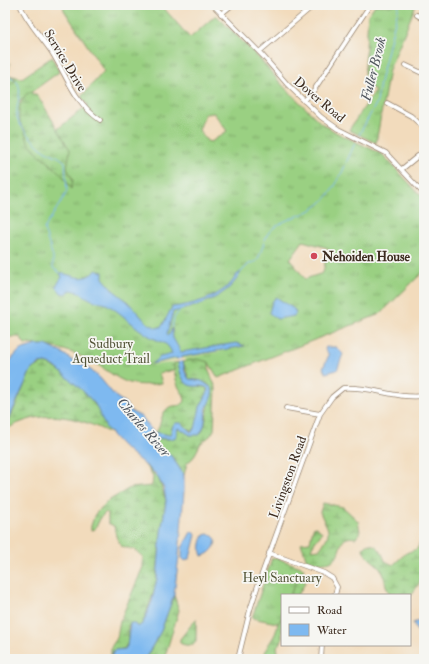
<svg xmlns="http://www.w3.org/2000/svg" width="429" height="664" font-family="'IM FELL Double Pica',serif">
  <defs>
    <pattern id="grass-tufts" width="24" height="20" patternUnits="userSpaceOnUse"><rect width="24" height="20" fill="#9ad082"/><path d="M3 7l-1-3M5 7V3M7 7l1-3M15 17l-1-3M17 17v-4M19 17l1-3" fill="none" stroke="#7fa96a"/></pattern>
    <pattern id="wetland-marsh" width="20" height="14" patternUnits="userSpaceOnUse"><rect width="20" height="14" fill="#9ad082"/><path d="M1 5h8M5 5V1M11 12h8M15 12V8" fill="none" stroke="#7fa96a"/></pattern>
  </defs>
  <rect width="100%" height="100%" fill="#f6f6f2"/>
  <filter id="ink" filterUnits="userSpaceOnUse"><feTurbulence type="fractalNoise" baseFrequency=".025" numOctaves="2"/><feDisplacementMap in="SourceGraphic" scale="8" xChannelSelector="R" yChannelSelector="G"/><feConvolveMatrix kernelMatrix="1 2 1 2 8 2 1 2 1" color-interpolation-filters="sRGB"/></filter>
  <filter id="wash" filterUnits="userSpaceOnUse"><feTurbulence type="fractalNoise" baseFrequency=".012" numOctaves="4" result="noise"/><feDisplacementMap in="SourceGraphic" scale="16" xChannelSelector="R" yChannelSelector="G"/><feGaussianBlur stdDeviation="0.9" result="paint"/><feColorMatrix in="noise" values="0 0 0 0 0 0 0 0 0 0 0 0 0 0 0 0 0 1.4 0 .05"/><feComposite in="paint" operator="in"/></filter>
  <g filter="url(#wash)">
    <rect width="100%" height="100%" fill="#f2dbbc"/>
    <path fill="url(#grass-tufts)" stroke="#6a7d50" fill-rule="evenodd" d="M63,5H161L190,38L216,15L259,58L284,87L321,123L337,133L382,154L424,199V271L380,314L218,378L209,363L159,373L162,383C121,390 119,375 87,359C67,349 47,345 25,344L20,337H5V62L10,63L8,75L22,78L52,57L59,72L19,101L41,142L88,105L81,97L104,71L64,10ZM214,113L227,131L211,142L207,141L199,130L205,114ZM303,241L328,248L323,273L305,279L290,259Z
      M375,5H416L389,70L376,143L349,130L375,91L364,81L368,15Z
      M272,558H276L304,568L292,595H282V624L252,618Z"/>
    <path fill="url(#wetland-marsh)" stroke="#6a7d50" d="M5,72L16,79L13,83L5,87Z
      M30,92L38,96L70,150L67,168L73,180L71,189C63,170 42,160 30,144C27,141 27,137 25,133C24,129 21,126 20,122C17,111 20,97 30,92Z
      M196,359L209,362V371L216,388L214,430L210,436L201,443L193,458L187,463L184,475L171,455C162,453 153,454 154,442L157,438L167,439L177,436V429L179,428L190,435L201,433C206,426 211,395 210,386L199,380L189,379L183,362Z
      M178,362L181,374L196,386L206,387L209,393L200,407L197,424L193,431L188,429L181,423L172,428L170,435L155,433C162,427 159,415 168,408C174,404 181,408 185,401C184,393 179,390 177,383C175,377 174,370 174,363Z
      M43,363C57,364 87,393 95,405C102,414 103,425 112,434C75,415 42,408 5,430L31,370Z
      M144,464L159,479L166,501L161,532L156,585L143,623L138,627L135,624L128,625V642L125,649L114,650L111,656V647L117,638L120,621L143,567V557L135,550L121,546L116,536L114,526L108,523V514L106,512L101,517L95,529L91,530V526L95,514L108,501L130,488L152,486L153,476Z
      M323,503L343,507L358,521L360,532L356,538C336,534 344,553 332,561C325,565 314,562 307,561L301,543L310,542L313,528L316,527L322,532C319,539 313,542 311,550L320,549C334,529 327,530 320,512Z
      M424,537C424,563 428,575 410,596L391,595C384,588 386,577 381,569C376,562 363,556 363,548L369,544C379,545 382,553 385,561L393,565L406,553L417,549Z
      M301,571H303L305,583L298,595H290Z
      M174,595L179,610L164,659H145L161,631Z
      M282,618V641L277,646L279,659H264C265,649 269,644 274,636C278,629 276,623 282,618Z
      M196,619V642C192,646 185,646 180,643V639Z"/>
    <path fill="#7eb9f0" stroke="#5c7287" d="M97,270L103,272V278L114,291L127,301L147,323L157,328L162,326L172,307C192,305 216,298 230,284C235,279 234,275 241,272C229,297 199,306 173,312L167,334L169,335L172,328L173,338L181,352L236,343L245,346L182,357L185,372L189,379L202,381L212,388C214,397 208,402 206,410C205,419 206,427 199,435H190L179,428L177,429L176,437L171,439L157,438L154,442V448L160,454L167,452L172,457L184,475V491L179,556L174,595L161,631L145,659H110L114,650L125,649L127,646L130,623H133L138,627L143,623L152,601L157,578L161,532L166,501L164,489L156,474L121,445L106,428L95,404L82,390L54,366L46,363L39,364L31,370L5,428V366L20,350L36,345H46L64,354L74,362L86,366L100,378L115,396L125,403L132,412L142,417L153,432L170,435L173,425L176,423H181L191,432L195,429L200,407L209,390C203,382 193,390 186,383C180,377 179,366 177,358L151,364L160,357L172,354C169,341 158,342 149,336C134,327 123,314 108,305C102,302 96,302 90,299C84,296 79,291 71,290L66,294L61,293L56,286L62,277L60,273C78,276 81,283 97,270Z
      M276,297L294,309L296,313L294,316L277,319L269,313L272,302Z
      M326,347H336L343,354L337,370L326,373L323,368L329,355L325,349Z
      M191,532H194L196,535L190,558L185,561L182,558V548Z
      M208,534L213,536L216,539C216,548 210,554 202,556C199,549 201,541 204,535Z
      M424,619V636L416,630L413,623Z"/>
    <path fill="#f2dbbc" d="M246,346L184,359L185,361L150,365Z"/>
    <g fill="none" stroke-linecap="round" stroke-linejoin="round">
      <path stroke="#7eb9f0" stroke-width="1" d="M5,75C32,82 12,104 18,120C21,128 34,142 41,148C47,153 59,155 65,162L67,192L44,229L53,257V268L60,273
        M359,135L377,102L380,82L399,5
        M240,273L249,264L257,261C261,254 265,236 269,232C281,220 295,218 309,211C336,197 343,168 355,143
        M172,327L174,318L179,311"/>
    </g>
  </g>
  <g filter="url(#ink)">
    <g fill="none" stroke-linecap="round" stroke-linejoin="round">
      <g stroke="#96826d" stroke-width="5.5">
        <path id="minor" d="M20,5C27,22 41,36 51,51C67,76 74,102 100,120
          M213,5L263,56L287,84L321,117L338,129L386,153L424,194
          M221,14L232,5
          M417,15L424,19
          M259,52L314,5
          M405,65L424,74
          M304,101L314,90L370,5
          M387,103L411,116L424,128
          M402,169L424,151
          M286,408L320,414
          M269,553L324,573L332,578L337,587L335,595
          M238,659L250,610L259,582L320,414L332,397L343,388C373,386 393,399 424,396
          M321,659L322,645"/>
      </g>
      <use href="#minor" stroke="#fff" stroke-width="4"/>
    </g>
  </g>
  <circle fill="#d1495b" stroke="#f6f6f2" stroke-width="1.5" cx="314" cy="256" r="4"/>
  <g text-anchor="middle" stroke-width="3.5" stroke-linejoin="round" paint-order="stroke">
    <g font-size="13" fill="#3b2a1e" stroke="#f6f6f2">
      <text transform="translate(66 60) rotate(59)" y="5">Service Drive</text>
      <text transform="translate(320 99) rotate(40)" y="5">Dover Road</text>
      <text transform="translate(287 477) rotate(-70)" y="5">Livingston Road</text>
    </g>
    <g font-size="13" font-weight="bold" fill="#3b2a1e" stroke="#f6f6f2" text-anchor="start">
      <text x="322" y="261">Nehoiden House</text>
    </g>
    <g font-size="13" fill="#535437" stroke="#f6f6f2">
      <text x="111" y="348">Sudbury<tspan x="111" dy="15">Aqueduct Trail</tspan></text>
      <text x="282" y="582">Heyl Sanctuary</text>
    </g>
    <g font-size="14" font-style="italic" fill="#4f555d" stroke="#f6f6f2">
      <text transform="translate(373 69) rotate(-76)" y="5">Fuller Brook</text>
      <text transform="translate(144 427) rotate(49)" y="5">Charles River</text>
    </g>
  </g>
  <rect width="429" height="664" fill="none" stroke="#f6f6f2" stroke-width="20"/>
  <rect x="281" y="594" width="130" height="52" fill="#f6f6f2" stroke="#aba49d"/>
  <rect x="289" y="607" width="20" height="6" fill="#ffffff" stroke="#aba49d"/>
  <text x="317" y="614" font-size="12" fill="#3b2a1e">Road</text>
  <rect x="289" y="624" width="20" height="12" fill="#7eb9f0" stroke="#aba49d"/>
  <text x="317" y="634" font-size="12" fill="#3b2a1e">Water</text>
</svg>
